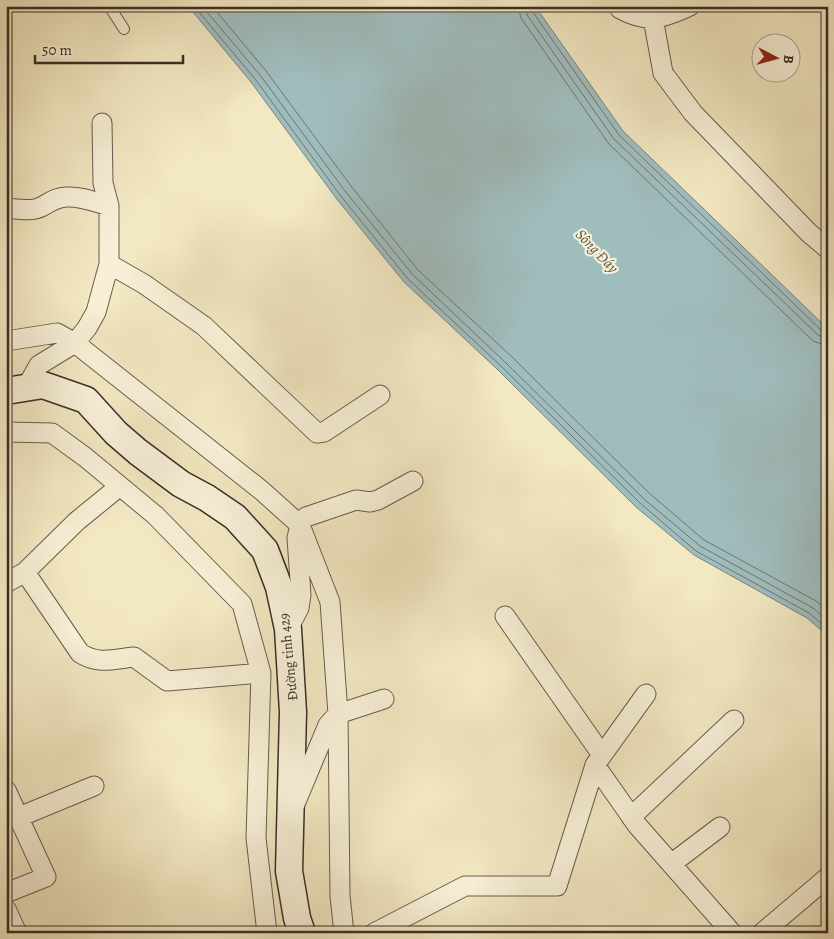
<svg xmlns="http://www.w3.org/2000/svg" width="834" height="939" font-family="Alegreya,serif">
  <rect width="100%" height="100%" fill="#f2e8c2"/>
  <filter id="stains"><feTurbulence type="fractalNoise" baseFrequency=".004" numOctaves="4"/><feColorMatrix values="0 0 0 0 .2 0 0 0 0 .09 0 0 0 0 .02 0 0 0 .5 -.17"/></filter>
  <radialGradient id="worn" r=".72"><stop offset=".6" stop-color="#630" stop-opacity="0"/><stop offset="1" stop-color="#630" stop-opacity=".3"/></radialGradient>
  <path fill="#a0bdbe" stroke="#778382" d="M188,6H535L623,131L828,329V636L807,618L694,555L636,507L498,370L404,282L336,198L251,82Z"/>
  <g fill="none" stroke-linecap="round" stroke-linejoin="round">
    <path stroke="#6d7572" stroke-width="1" d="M194,6L255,79L340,195L408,279L501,366L640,503L696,551L809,613L828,629
      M202,6L260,75L345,191L413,275L505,362L644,499L700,546L813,608L828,621
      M212,6L266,71L351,186L418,270L511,356L649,493L704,540L816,601L828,611
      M518,6L521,18L609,144L813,341L828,346
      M525,6L527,15L614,139L818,335L828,339
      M531,6L532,11L619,135L822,331L828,333"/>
    <g stroke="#685c4e" stroke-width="12">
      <path id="lane" d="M109,6L124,29"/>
    </g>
    <g stroke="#685c4e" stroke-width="21">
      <path id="street" d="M619,6L620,9C648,24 662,19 690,6
        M653,18L663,73L693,113L809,233L828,249
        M6,208C18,209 31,212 41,207C51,202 54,198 66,197C81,196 95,202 109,206
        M109,264L144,284L204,326L317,433L324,432L380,395
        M6,341L57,333L75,343L261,490L300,525L330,602L338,714L340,896L344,933
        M26,388L39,365L75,343L87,328L96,312L109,264V206L103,183L102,123
        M6,432L52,433L85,457L155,515L242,604L261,673L256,838L267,933
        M25,572L80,653C98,665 114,659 134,657L167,681L261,673
        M6,583L25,572L77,521L120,486
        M505,616L602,755
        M288,629L299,608L301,595L297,538L300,525L306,517L356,500L370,502L378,500L413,481
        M595,765L637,825L732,933
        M6,790L46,877L6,893
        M295,804L328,725L338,714L384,699
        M19,817L94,786
        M631,817L734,720
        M671,864L720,827
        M6,909L17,933
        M374,933L465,886H557L595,765L646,694
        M762,933L828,877"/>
    </g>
    <g stroke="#3a2d27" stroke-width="29">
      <path id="secondary" d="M6,391L43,385L86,400L116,433L138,452L181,484L207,498L235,517L265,550L279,587L288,629L293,712L289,871L297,918L302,933"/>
    </g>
    <use href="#lane" stroke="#f7f0d7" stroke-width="10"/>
    <use href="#street" stroke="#f7f0d7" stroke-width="19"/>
    <use href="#secondary" stroke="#f7f0d7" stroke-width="26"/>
  </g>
  <g text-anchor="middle" stroke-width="4.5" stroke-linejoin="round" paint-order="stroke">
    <g font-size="14" fill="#3a2d27" stroke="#f7f0d7">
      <text transform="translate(288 657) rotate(-96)" y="5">Đường tỉnh 429</text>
    </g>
    <g font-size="15" font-style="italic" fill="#54514d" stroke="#f7f0d7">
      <text transform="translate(597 251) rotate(46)" y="5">Sông Đáy</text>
    </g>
  </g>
  <rect width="834" height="939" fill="none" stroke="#f2e8c2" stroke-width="25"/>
  <rect x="8" y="8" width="819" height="924" fill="none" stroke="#3a2d27" stroke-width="2.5"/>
  <rect x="12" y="12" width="809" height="914" fill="none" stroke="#3a2d27"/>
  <g transform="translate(776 58) rotate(96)"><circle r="24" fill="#f7f0d7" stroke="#aba291"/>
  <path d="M0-4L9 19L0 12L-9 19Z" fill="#8f2418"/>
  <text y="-8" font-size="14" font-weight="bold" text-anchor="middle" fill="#3a2d27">B</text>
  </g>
  <path d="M35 55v8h148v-8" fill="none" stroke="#3a2d27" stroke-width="2.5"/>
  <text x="42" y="55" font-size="15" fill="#3a2d27" stroke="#f7f0d7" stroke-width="4" paint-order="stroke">50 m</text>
  <rect width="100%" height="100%" filter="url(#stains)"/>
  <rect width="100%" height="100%" fill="url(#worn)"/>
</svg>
